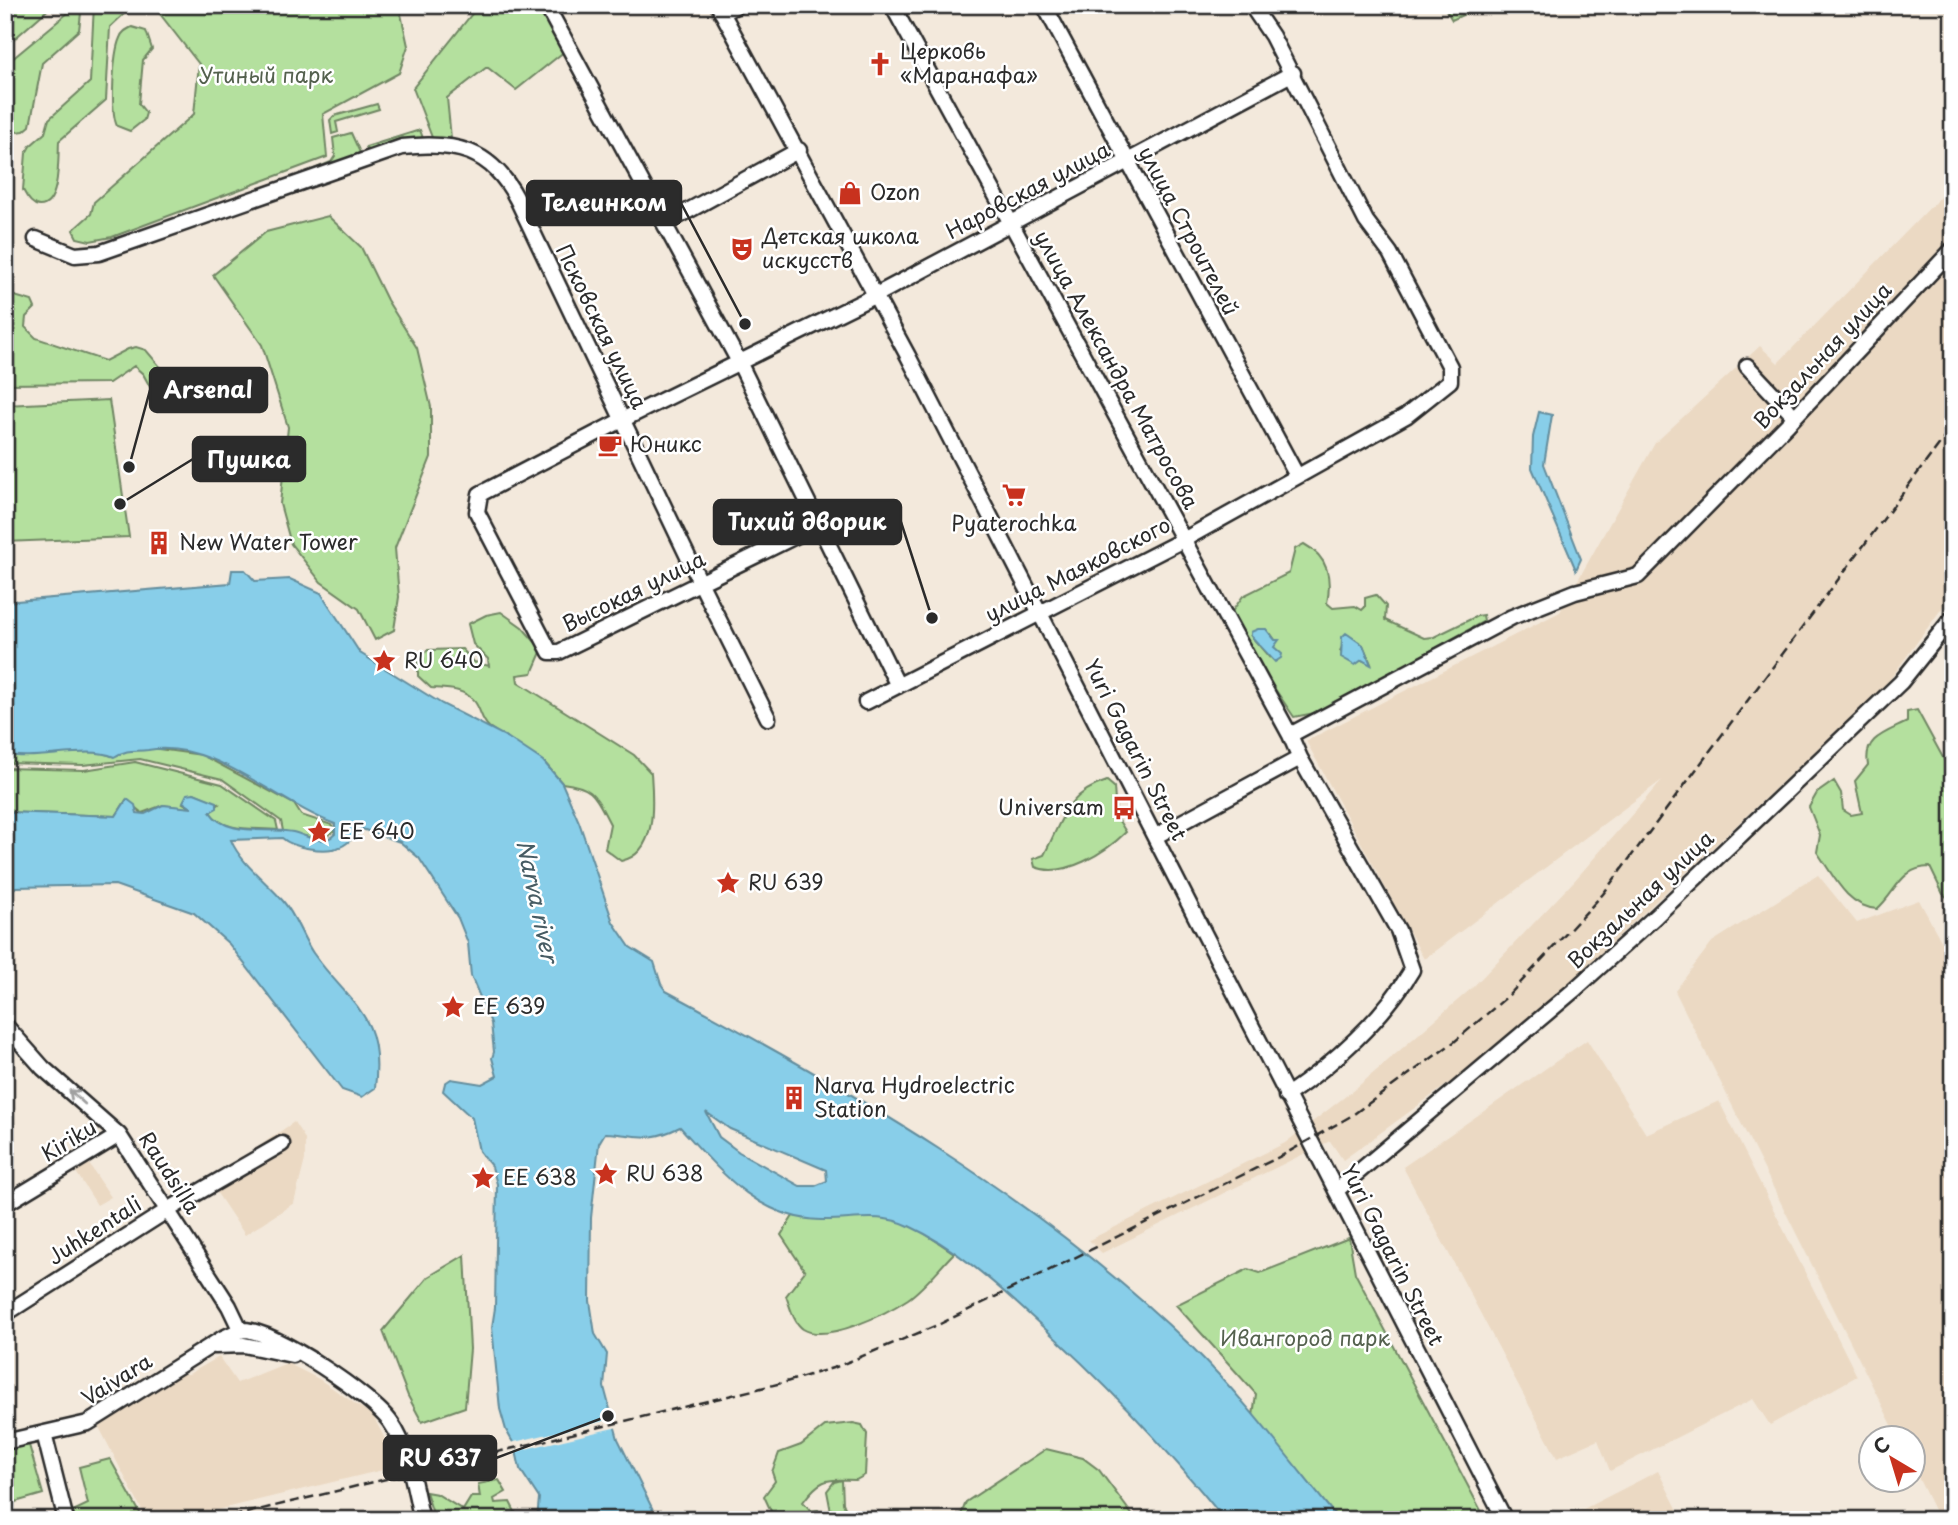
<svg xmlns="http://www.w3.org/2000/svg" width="1958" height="1525" font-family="'Playpen Sans',sans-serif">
  <rect width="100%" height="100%" fill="#f3e9dc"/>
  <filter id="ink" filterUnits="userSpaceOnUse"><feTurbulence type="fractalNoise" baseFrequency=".0143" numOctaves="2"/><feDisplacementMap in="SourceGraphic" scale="14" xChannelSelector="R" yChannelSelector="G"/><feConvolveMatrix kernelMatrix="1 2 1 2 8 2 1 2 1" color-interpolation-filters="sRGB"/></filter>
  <g filter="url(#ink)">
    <path fill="#ebd9c3" d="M1953,184V593L1888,682L1567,985L1456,1078L1343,1160L1330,1141L1102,1253L1089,1240L1285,1143L1355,1089L1472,988L1575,880L1662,780L1424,959L1306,741L1560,612L1655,443L1760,346L1778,363Z
      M1818,875L1857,923L1919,900L1953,963V1520H1939L1913,1467L1912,1438L1898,1437L1675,991L1712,942Z
      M1587,1040L1646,1134L1719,1101L1857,1376L1770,1425L1753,1399L1610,1471L1598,1440L1557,1458L1403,1167Z
      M294,1122L305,1139V1160L294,1203L245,1235L209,1181Z
      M89,1164L111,1197L97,1205L76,1172Z
      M219,1357L237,1383L287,1363L319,1379L373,1416L399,1466L175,1520H147L99,1427L179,1374H189Z
      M1658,1471L1683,1520H1562Z"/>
    <path fill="#b4e09e" stroke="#708664" stroke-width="2" fill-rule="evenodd" d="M5,5H53L5,47Z
      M94,5H127L124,14L110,27L106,100L59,141C58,156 61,207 39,206C31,205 26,196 23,190L26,153L30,146L45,133L49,119L90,82Z
      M153,5H399L408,46L399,73L323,114L327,157L112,237L90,241L77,238L73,230L91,214L94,202L194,114L199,64Z
      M479,5H543L565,51L516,90L487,67L447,98L451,138L433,140L413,88Z
      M1443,5H1475L1467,13L1452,20Z
      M75,7L81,13L79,30L42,63L30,126L24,131L16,132L5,125V65Z
      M132,27L146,31L152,49L143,60L139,104L146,113L144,120L130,131L117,126C110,112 113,53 120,38C122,32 126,30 132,27Z
      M377,104L379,109L336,122L338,132L332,134L330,120L334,116Z
      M420,130L424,141L369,155L366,147Z
      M351,133L362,157L261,191L331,162L335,156L333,138Z
      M328,216L361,247L387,300L417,348L431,407V457L395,548L399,597L394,630L375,640L359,609L321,582L291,544L280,504L288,427L262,345L213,275L266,232Z
      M11,295L32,301L35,308L26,317L25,327L36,338L105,361L128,349L136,347L146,350L174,383V404L160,405L143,374L134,366L109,383L5,384V301Z
      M109,400L129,537L5,542V405Z
      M1304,544C1328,557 1332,577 1327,603L1333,608L1355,606L1362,610L1365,607V598L1376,595L1386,606L1385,620L1424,638L1434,637L1477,616L1483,615L1484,621L1320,712L1294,717L1253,657L1231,613L1243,596L1289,573L1295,549ZM1271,634L1275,640L1269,657L1251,636ZM1348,635L1363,645L1371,664L1340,651Z
      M501,612L522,627L542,650L532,673L517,675L518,682L634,755L651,773C653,802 658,853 621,861L605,849L610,824C595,796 595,787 562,783L545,763L489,727C481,720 481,710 475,702C464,688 447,689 431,688L418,676V658L428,650L462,649L474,662L489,666L488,659L473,644L468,624L486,615Z
      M1917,710L1953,776V902L1943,894L1930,867C1900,867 1896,893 1877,909C1846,906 1834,876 1817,852L1820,835L1809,807L1817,793L1834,781L1841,793L1843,810L1851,815L1862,813L1855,781L1868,765C1863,738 1885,733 1907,722V712Z
      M151,748L202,755L294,804L301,815L332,825L335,830L322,840L283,831L281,821L222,779L140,759L83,765L5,763V754L98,752L112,756L129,749Z
      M135,762L222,784L276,821L278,830C256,827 225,834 210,812L219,804L194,793L183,803L193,809L163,805L142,813L126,800L116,816L5,812V768L84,770Z
      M1107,781L1114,787L1116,816L1126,832C1106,852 1064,879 1035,867L1033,859L1044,855C1062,821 1065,794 1107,781Z
      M793,1216C821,1221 847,1215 875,1216C903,1217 931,1237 954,1253C939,1268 925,1287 908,1299C887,1313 827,1344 803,1329C793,1322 790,1306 786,1296L805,1271L781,1235Z
      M1349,1238L1355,1273L1486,1520H1339L1253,1416L1256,1394L1176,1305L1248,1269L1260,1273Z
      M465,1255L470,1349L465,1407L422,1422L408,1396L383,1331L428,1277Z
      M853,1423L862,1425L867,1434L865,1475L856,1480C828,1480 822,1476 803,1502L811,1511L818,1510L826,1520H775L764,1496L775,1481L772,1472L779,1453L801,1445L825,1426Z
      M29,1445L43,1494L5,1505V1449Z
      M1046,1449L1083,1458L1099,1470L1136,1520H959L966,1502Z
      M110,1459L144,1520H75L73,1511L88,1504L79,1467Z
      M499,1480L506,1492L494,1499L495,1503L510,1502L516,1514L507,1520H435L426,1492L437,1494L463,1510L471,1497H480L478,1484Z
      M842,1480L843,1503L850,1520H829L832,1517L827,1491L834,1482Z"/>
    <path fill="#88cee9" stroke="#638d9d" stroke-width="2" fill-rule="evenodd" d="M1539,412L1552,415L1544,464L1581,559L1576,570L1532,468L1533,437Z
      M232,570H245L255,581L290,579L321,593L360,653L442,704L507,737L543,761L562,783L579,822L613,922L630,947L654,962L661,984L666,991C853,1091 1038,1198 1191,1346C1245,1399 1291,1462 1339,1520H1225C1166,1447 1102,1379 1032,1317C995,1283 955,1247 909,1226C879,1212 852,1221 821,1220C758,1219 719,1170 680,1127C646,1144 639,1134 605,1133L599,1143L591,1218L590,1301L595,1334L607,1354L604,1387L618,1439L658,1520H537L539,1498L520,1469L515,1446L506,1430L500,1409L492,1327L495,1308L497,1184L492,1167L479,1151L472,1118L443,1091L445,1083L451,1079L482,1084L497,1076L492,1058L494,1052L491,1023L471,976L468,943L458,918L419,858L400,842L362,829C355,835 349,844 340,847C325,853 293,848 282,838L231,840C240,863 268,883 283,901C296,916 302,937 313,953C351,1006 384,1014 375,1088L362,1097L342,1090L229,944L194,913L115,885L16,887L5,896V812L116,816L127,799L135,805L137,813L145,814L163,805L192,808L183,802L187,794L194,793L217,802V808L210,812C226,837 268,827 293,832C302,834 311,840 320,840C326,840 331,838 335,834V824C275,802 214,739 148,750C134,752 130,748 114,757C88,745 33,762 5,754V602L230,583ZM706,1112L730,1129L826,1170L827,1181L815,1186H800L739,1152L719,1137Z
      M1258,629H1266L1275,640H1279L1274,647L1282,654L1281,658L1275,662L1251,636V632Z
      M1346,633L1363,645L1371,665L1362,660L1355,665L1341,657L1342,637Z"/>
    <path fill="#f3e9dc" d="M616,1418L618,1427L513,1452L510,1443Z"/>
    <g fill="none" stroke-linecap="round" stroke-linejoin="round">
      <g stroke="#2b2b2b" stroke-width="19">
        <path id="minor" d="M546,5L739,362L898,686
          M718,5L908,356L1505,1520
          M892,5L1290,735L1300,758L1398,930L1412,970C1383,1019 1333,1064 1286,1096
          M1044,5L1297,476
          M722,13L737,5
          M666,223L799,150
          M36,239L75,255L99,253L402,147C455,141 491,149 517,199L700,582L768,718
          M1747,366L1794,416
          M818,525L559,652H550L477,512L480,494L622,420L876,295L1293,73
          M866,702L1185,539L1406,416L1450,381V367L1390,253L1366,221L1272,36L1251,5
          M1290,735L1512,617L1575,592L1638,576L1788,424L1953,249
          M1156,836L1300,758
          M5,1025L43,1068L119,1135L229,1306L241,1331
          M1336,1191L1573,991L1656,916L1901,682L1953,617
          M5,1204L119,1135
          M5,1314L168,1210L282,1144
          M215,1346L244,1345L292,1355
          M44,1433L66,1520
          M5,1442L88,1423L223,1338C228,1336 237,1331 243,1330C273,1329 374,1397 391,1423C410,1450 414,1489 422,1520"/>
      </g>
      <use href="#minor" stroke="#fff" stroke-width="14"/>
      <path stroke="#2b2b2b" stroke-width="2.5" stroke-dasharray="10 5" stroke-linecap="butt" d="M217,1520L786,1382L836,1367L940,1324L1283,1155L1351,1116L1454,1042L1509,995L1603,894L1953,426"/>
    </g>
    <defs><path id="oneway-shaft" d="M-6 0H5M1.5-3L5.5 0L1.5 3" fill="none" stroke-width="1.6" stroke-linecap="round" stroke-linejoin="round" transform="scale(1.75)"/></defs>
    <use stroke="#a0a0a0" href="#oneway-shaft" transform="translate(77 1097) rotate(-138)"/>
  </g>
  <defs>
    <g id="church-bare" transform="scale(1.89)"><path d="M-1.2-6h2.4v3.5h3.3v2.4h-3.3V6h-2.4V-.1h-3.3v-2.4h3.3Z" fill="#c8321e" stroke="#fff" stroke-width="2.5" paint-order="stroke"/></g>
    <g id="shop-bare" transform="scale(1.89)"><path d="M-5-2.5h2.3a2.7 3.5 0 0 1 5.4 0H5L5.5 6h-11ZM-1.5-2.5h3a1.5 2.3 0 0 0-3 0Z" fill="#c8321e" stroke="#fff" stroke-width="2.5" paint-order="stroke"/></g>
    <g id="theatre-bare" transform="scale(1.89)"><path d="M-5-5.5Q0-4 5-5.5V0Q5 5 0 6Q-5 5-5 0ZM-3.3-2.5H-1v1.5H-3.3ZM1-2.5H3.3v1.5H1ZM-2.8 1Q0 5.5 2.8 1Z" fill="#c8321e" stroke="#fff" stroke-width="2.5" paint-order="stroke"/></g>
    <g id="cafe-bare" transform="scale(1.89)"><path d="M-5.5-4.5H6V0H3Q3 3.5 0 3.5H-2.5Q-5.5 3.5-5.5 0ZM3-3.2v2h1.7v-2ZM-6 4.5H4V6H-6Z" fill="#c8321e" stroke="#fff" stroke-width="2.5" paint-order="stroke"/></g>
    <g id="supermarket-bare" transform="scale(1.89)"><path d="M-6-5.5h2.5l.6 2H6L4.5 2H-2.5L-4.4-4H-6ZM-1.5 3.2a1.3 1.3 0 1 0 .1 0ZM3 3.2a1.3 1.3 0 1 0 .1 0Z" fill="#c8321e" stroke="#fff" stroke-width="2.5" paint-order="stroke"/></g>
    <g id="building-bare" transform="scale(1.89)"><path d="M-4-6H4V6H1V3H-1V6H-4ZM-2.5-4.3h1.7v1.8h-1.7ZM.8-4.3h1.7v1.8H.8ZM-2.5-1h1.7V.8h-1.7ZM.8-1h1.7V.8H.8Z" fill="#c8321e" stroke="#fff" stroke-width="2.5" paint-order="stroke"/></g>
    <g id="sight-bare" transform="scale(1.89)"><path d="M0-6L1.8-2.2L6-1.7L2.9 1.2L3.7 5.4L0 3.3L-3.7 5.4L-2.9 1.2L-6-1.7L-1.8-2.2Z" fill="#c8321e" stroke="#fff" stroke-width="2.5" paint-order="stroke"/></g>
    <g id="bus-bare" transform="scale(1.89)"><path d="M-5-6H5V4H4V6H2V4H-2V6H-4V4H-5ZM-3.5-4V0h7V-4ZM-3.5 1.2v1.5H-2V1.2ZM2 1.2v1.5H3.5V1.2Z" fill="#c8321e" stroke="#fff" stroke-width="2.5" paint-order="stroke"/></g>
  </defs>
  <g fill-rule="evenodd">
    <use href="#church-bare" x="880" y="64"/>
    <use href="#shop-bare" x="850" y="193"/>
    <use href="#theatre-bare" x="742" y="249"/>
    <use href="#cafe-bare" x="610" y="445"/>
    <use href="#supermarket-bare" x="1014" y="495"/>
    <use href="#building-bare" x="159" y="543"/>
    <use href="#sight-bare" x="384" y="661"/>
    <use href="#bus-bare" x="1124" y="808"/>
    <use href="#sight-bare" x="319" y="832"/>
    <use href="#sight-bare" x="728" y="883"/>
    <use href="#sight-bare" x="453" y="1007"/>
    <use href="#building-bare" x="794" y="1098"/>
    <use href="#sight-bare" x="606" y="1174"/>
    <use href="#sight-bare" x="483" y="1178"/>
  </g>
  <g text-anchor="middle" stroke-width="5" stroke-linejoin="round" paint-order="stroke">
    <g font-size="21" fill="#2b2b2b" stroke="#fff" text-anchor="start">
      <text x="900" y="59">Церковь<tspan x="900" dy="24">«Маранафа»</tspan></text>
      <text x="870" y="200">Ozon</text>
      <text x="762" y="244">Детская школа<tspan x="762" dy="24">искусств</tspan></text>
      <text x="630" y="452">Юникс</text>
      <text x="1014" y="531" text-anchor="middle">Pyaterochka</text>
      <text x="179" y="550">New Water Tower</text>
      <text x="404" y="668">RU 640</text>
      <text x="1104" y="815" text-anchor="end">Universam</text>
      <text x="339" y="839">EE 640</text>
      <text x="748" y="890">RU 639</text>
      <text x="473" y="1014">EE 639</text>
      <text x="814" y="1093">Narva Hydroelectric<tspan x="814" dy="24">Station</tspan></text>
      <text x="626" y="1181">RU 638</text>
      <text x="503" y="1185">EE 638</text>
    </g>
    <g font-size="21" fill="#54614e" stroke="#fff">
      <text x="266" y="83">Утиный парк</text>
      <text x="1305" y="1346">Ивангород парк</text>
    </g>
    <g font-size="21" fill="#2b2b2b" stroke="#fff">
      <text transform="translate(1028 191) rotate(-28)" y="7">Наровская улица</text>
      <text transform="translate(1188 231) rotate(62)" y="7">улица Строителей</text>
      <text transform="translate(601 327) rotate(64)" y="7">Псковская улица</text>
      <text transform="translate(1823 356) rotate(-47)" y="7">Вокзальная улица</text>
      <text transform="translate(1116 370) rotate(61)" y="7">улица Александра Матросова</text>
      <text transform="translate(1078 570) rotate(-27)" y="7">улица Маяковского</text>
      <text transform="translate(634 592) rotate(-26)" y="7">Высокая улица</text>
      <text transform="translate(1135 750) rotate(63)" y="7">Yuri Gagarin Street</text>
      <text transform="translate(1641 900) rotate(-43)" y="7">Вокзальная улица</text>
      <text transform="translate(69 1141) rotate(-31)" y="7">Kiriku</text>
      <text transform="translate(169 1173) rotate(57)" y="7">Raudsilla</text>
      <text transform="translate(95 1231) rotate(-33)" y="7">Juhkentali</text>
      <text transform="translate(1392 1255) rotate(63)" y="7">Yuri Gagarin Street</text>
      <text transform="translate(117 1380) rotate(-32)" y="7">Vaivara</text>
    </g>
    <g font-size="23" font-style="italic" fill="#475c64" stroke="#fff">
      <text transform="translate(537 901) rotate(78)" y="8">Narva river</text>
    </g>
  </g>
  <path fill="none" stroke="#2b2b2b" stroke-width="2.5" d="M745 324L681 203M129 467L150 390M120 504L193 459M932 618L901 522M608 1416L496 1458"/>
  <g fill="#2b2b2b" stroke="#fff" stroke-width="2.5">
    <circle cx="745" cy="324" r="7"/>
    <circle cx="129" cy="467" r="7"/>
    <circle cx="120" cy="504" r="7"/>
    <circle cx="932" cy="618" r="7"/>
    <circle cx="608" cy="1416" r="7"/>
  </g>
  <g fill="#2b2b2b" stroke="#2b2b2b" stroke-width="2.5">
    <rect x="527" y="181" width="154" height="44" rx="7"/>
    <rect x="150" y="368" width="117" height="44" rx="7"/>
    <rect x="193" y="437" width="112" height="44" rx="7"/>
    <rect x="714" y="500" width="187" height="44" rx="7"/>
    <rect x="384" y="1436" width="112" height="44" rx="7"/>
  </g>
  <g font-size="23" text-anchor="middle" font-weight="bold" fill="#fff">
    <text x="604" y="211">Телеинком</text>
    <text x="208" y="398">Arsenal</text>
    <text x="249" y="468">Пушка</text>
    <text x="807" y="530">Тихий дворик</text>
    <text x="440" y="1466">RU 637</text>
  </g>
  <rect width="1958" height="1525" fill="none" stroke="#fff" stroke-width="28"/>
  <rect x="14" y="14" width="1930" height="1497" fill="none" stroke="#2b2b2b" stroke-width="2.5" filter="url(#ink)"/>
  <g transform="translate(1892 1459) rotate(322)"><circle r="33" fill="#ffffff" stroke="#aaaaaa" stroke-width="2"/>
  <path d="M0-5L12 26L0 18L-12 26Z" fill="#c8321e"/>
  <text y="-10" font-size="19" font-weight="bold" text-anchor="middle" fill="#2b2b2b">С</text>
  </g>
</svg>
